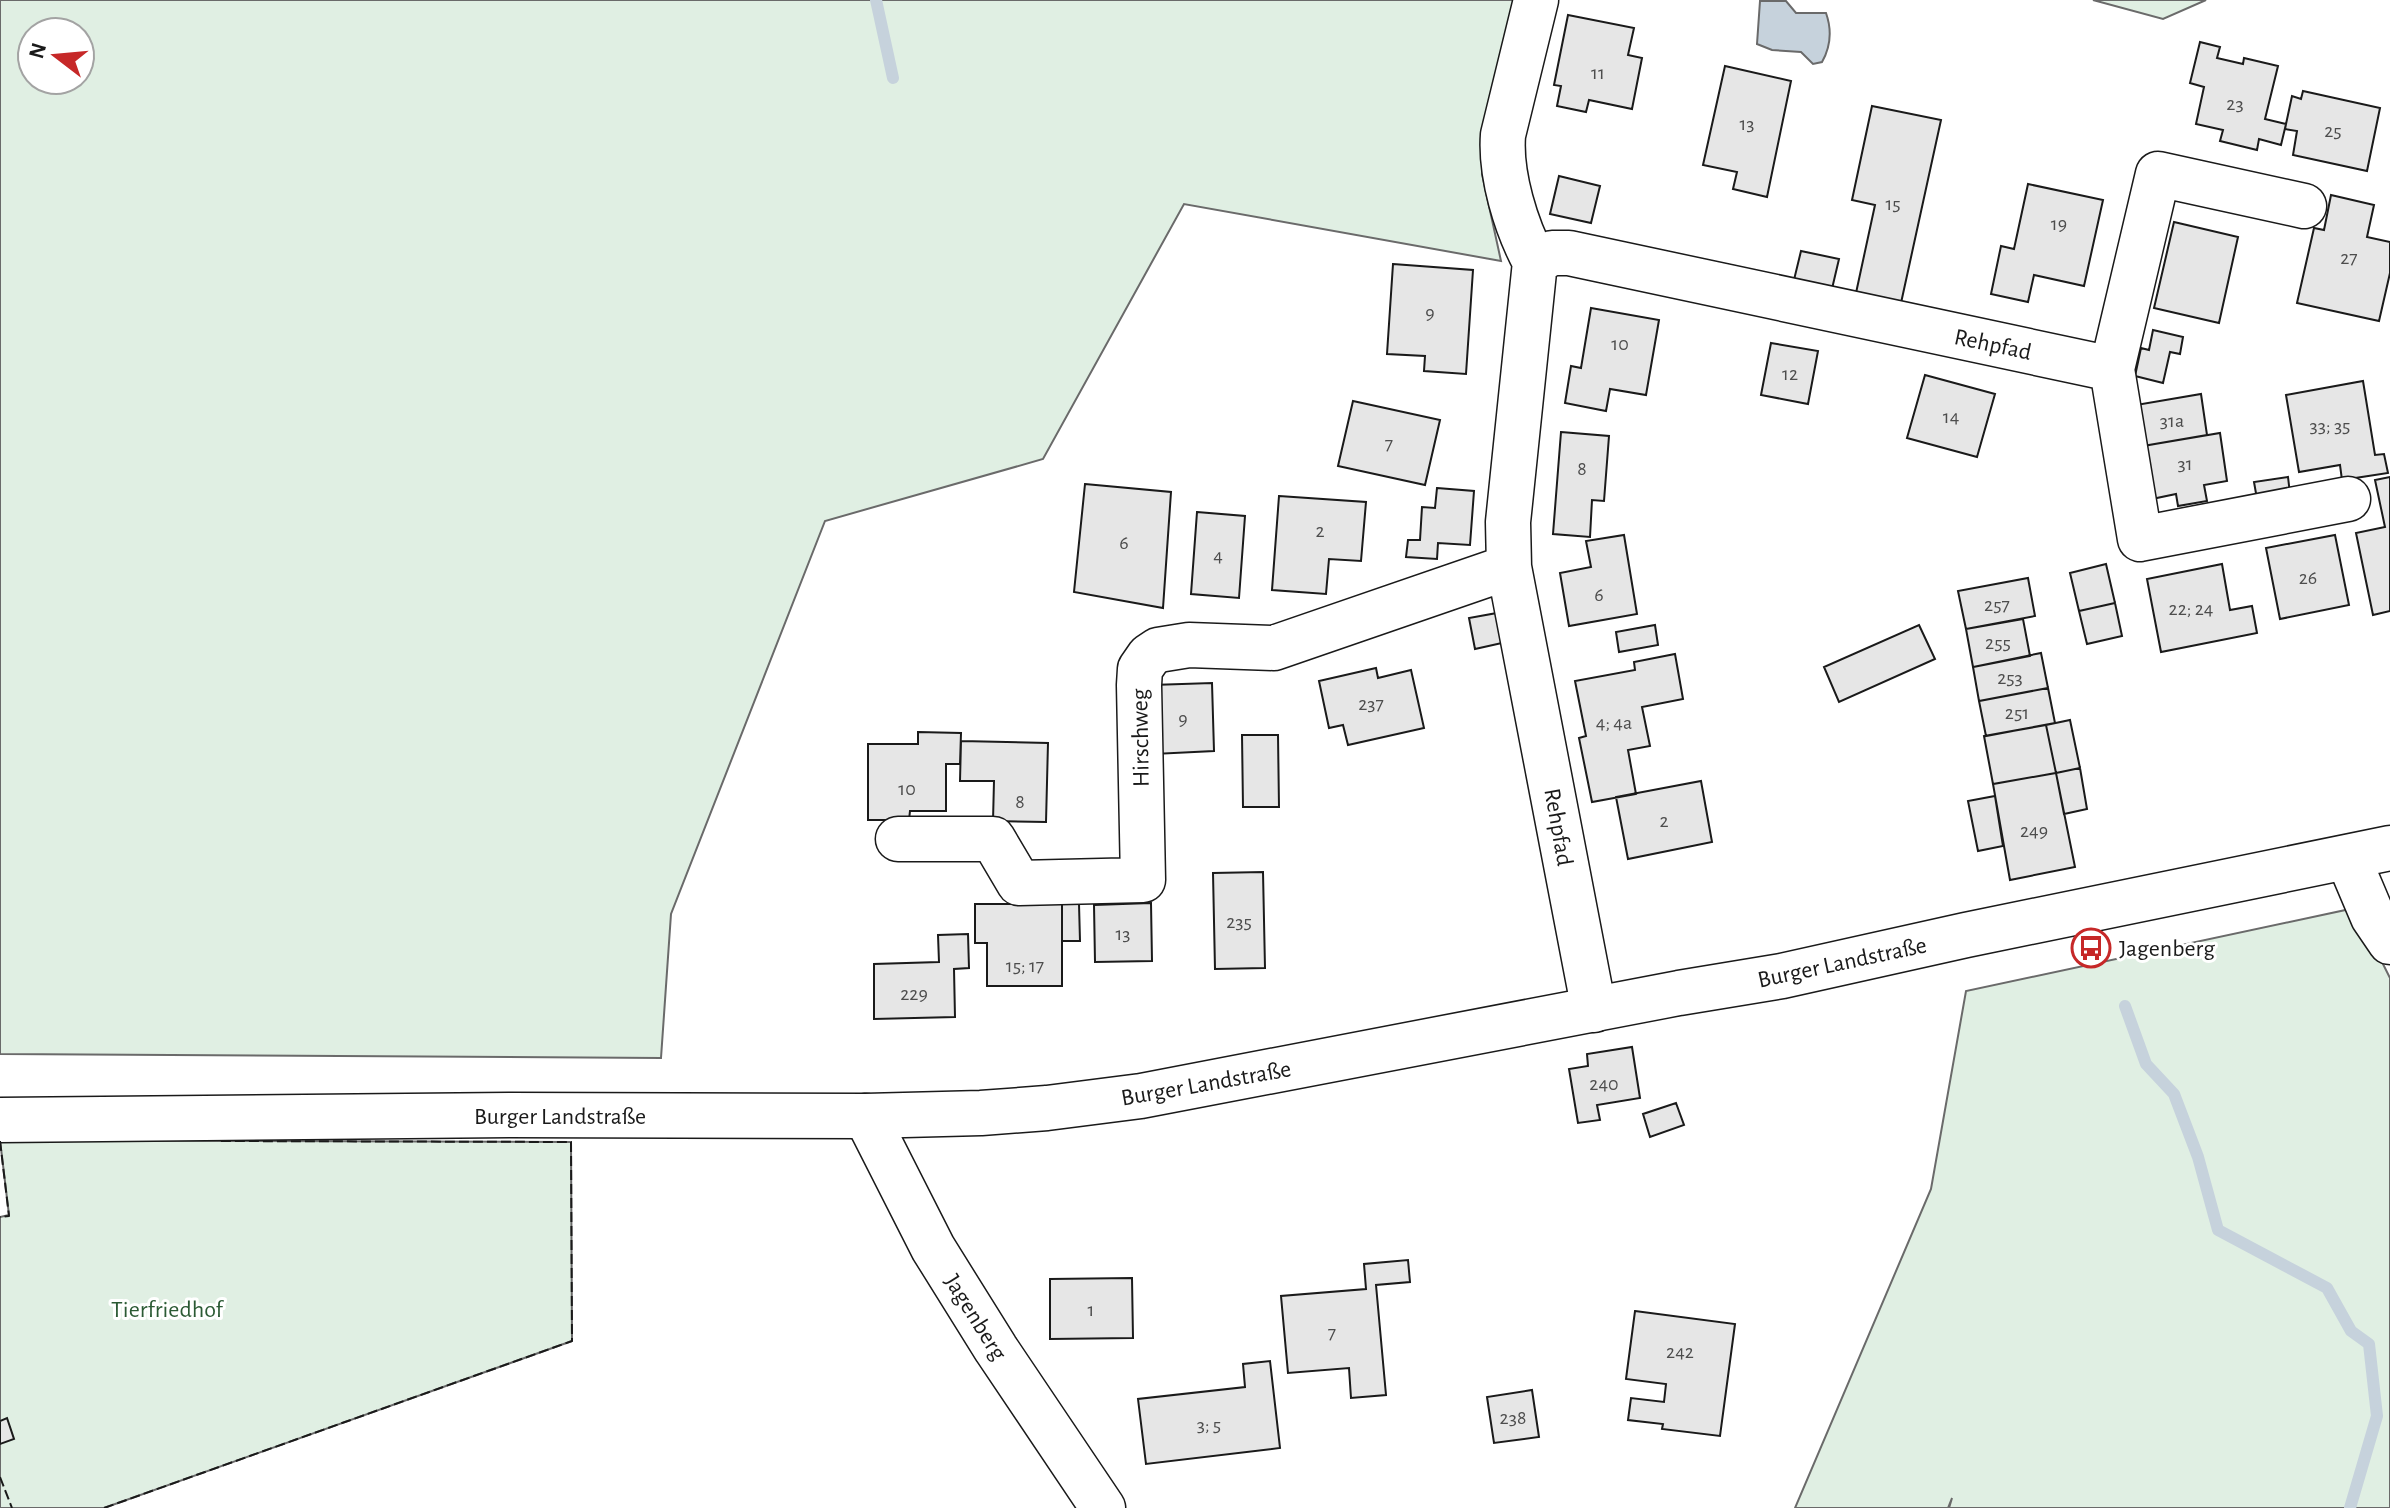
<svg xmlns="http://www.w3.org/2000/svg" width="2390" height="1508" font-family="'Alegreya Sans',sans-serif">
  <rect width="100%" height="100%" fill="#fff"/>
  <path fill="#e0efe3" stroke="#6a6a6a" stroke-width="2" fill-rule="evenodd" d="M0,0H1523L1482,174L1501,261L1184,204L1043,459L825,521L671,914L661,1058L0,1054ZM32,32H80V80H32Z
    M2093,0H2206L2163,19Z
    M2355,908L2390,978V1508H1949L1952,1498L1948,1508H1795L1931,1189L1966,991Z
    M0,1140L571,1142L572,1341L104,1508H0V1217L9,1215Z"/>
  <path fill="#c6d2dc" stroke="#6a6a6a" stroke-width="2" d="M1760,1H1786L1796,13H1826C1832,30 1831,46 1822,62L1813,64L1801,52L1772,50L1757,44Z"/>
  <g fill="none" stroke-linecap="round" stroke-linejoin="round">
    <path stroke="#c6d2dc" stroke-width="12" d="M876,0L893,78
      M2125,1006L2146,1064L2174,1094L2198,1157L2218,1230L2327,1288L2351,1331L2369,1344L2377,1416L2350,1508"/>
  </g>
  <path fill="#e6e6e6" stroke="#1a1a1a" stroke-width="2" d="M1568,15L1634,28L1628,55L1642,58L1632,109L1589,100L1586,112L1557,106L1561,86L1554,85Z
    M2200,42L2220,47L2217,58L2243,64L2244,58L2278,66L2265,119L2286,124L2281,145L2259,139L2257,150L2220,141L2223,130L2196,124L2204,87L2190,83Z
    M1725,66L1791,81L1767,197L1733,189L1737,172L1703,165Z
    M2303,91L2380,108L2367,171L2293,155L2297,131L2285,129L2286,124L2292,96L2301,99Z
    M1872,106L1941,120L1901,303L1856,293L1875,205L1852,200Z
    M1559,176L1600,186L1591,223L1550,214Z
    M2028,184L2103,200L2084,286L2034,275L2028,302L1991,294L2001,246L2014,249Z
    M2331,195L2374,205L2367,237L2390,242V273L2379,321L2297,303L2314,228L2324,230Z
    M2174,222L2238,237L2219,323L2154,308Z
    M1801,251L1839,259L1831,293L1793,284Z
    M1393,264L1473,270L1466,374L1424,371L1425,356L1387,354Z
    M1591,308L1659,320L1646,395L1610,389L1606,411L1565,403L1571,366L1581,368Z
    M2153,330L2183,337L2180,354L2170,352L2163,383L2135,376L2141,348L2149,350Z
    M1771,343L1818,351L1808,404L1761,395Z
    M1925,375L1995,394L1977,457L1907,438Z
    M2363,381L2375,455L2384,454L2388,473L2342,480L2340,465L2299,472L2286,395Z
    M2201,394L2207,435L2143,446L2136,405Z
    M1353,401L1440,420L1425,485L1338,466Z
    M1561,432L1609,436L1604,501L1592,500L1590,537L1553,534Z
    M2220,433L2227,481L2204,485L2207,501L2178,506L2176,494L2152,499L2143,446Z
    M2288,477L2290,494L2257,499L2254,482Z
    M2390,477V611L2373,615L2356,533L2385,527L2375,480Z
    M1085,484L1171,492L1163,608L1074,592Z
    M1437,488L1474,491L1470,545L1438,543L1437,559L1406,557L1408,540H1420L1422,507L1435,508Z
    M1279,496L1366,502L1361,561L1329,559L1326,594L1272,590Z
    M1197,512L1245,516L1239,598L1191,594Z
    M1624,535L1637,614L1569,626L1560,573L1591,567L1586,541Z
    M2335,535L2349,605L2280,619L2266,548Z
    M2106,564L2115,603L2079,611L2070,573Z
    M2222,564L2230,610L2252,606L2257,633L2161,652L2147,579Z
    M2028,578L2035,616L1966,629L1958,591Z
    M2115,603L2122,636L2087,644L2079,611Z
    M1497,613L1502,643L1475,649L1469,618Z
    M2023,619L2030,656L1973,667L1966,629Z
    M1655,625L1658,645L1619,652L1616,632Z
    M1919,625L1935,659L1839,702L1824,667Z
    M2041,653L2048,688L1979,701L1973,667Z
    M1675,654L1683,699L1642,707L1650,746L1628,750L1636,794L1592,802L1579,738L1586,736L1575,681L1635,670L1634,662Z
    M1376,668L1378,678L1411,670L1424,728L1348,745L1343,725L1329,728L1319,681Z
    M1212,683L1214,751L1154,754L1152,685Z
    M2048,688L2055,723L1986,736L1979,701Z
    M2070,720L2080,768L2056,773L2046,725Z
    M2046,725L2056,773L1993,784L1984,736Z
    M918,732L961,733L960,764H946V811H910L909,820H868V744H918Z
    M1242,735H1278L1279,807H1243Z
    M961,741L1048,743L1046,822L993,821L994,781H960Z
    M2080,768L2087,809L2064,814L2056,773Z
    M2056,773L2075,867L2010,880L1993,784Z
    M1701,781L1712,842L1628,859L1616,797Z
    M1995,796L2003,846L1978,851L1968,801Z
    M1263,872L1265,968L1215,969L1213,873Z
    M1151,903L1152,961L1095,962L1094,905Z
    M975,904H1062V986H987V943H975Z
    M1062,904H1079L1080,941H1062Z
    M968,934L969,968L954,969L955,1017L874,1019V964L939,962L938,935Z
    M1632,1047L1640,1098L1597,1105L1600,1120L1578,1123L1569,1069L1588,1066L1587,1054Z
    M1676,1103L1684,1125L1650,1137L1643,1114Z
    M1408,1260L1410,1282L1376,1285L1386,1395L1351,1398L1349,1368L1288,1373L1281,1296L1366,1289L1364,1264Z
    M1132,1278L1133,1338L1050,1339V1279Z
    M1635,1311L1735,1324L1720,1436L1662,1429L1663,1424L1628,1420L1631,1398L1664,1402L1666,1384L1626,1379Z
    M1270,1361L1280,1448L1146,1464L1138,1399L1245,1387L1243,1364Z
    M1532,1390L1539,1437L1494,1443L1487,1397Z
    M7,1418L14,1439L0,1444V1421Z"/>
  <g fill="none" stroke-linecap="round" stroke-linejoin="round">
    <g stroke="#1a1a1a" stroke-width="47">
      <path id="minor" d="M1535,262C1516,227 1500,175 1503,135L1536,0
        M2112,369L2140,539L2348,499
        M898,839H993L1019,883L1143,880L1139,685L1140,669L1149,656L1158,650L1189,645L1274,648L1509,567
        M2348,858L2373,917L2390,942
        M1594,1010L1509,567L1508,522L1535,262L1552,253H1569L2112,369L2158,174L2304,206
        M866,1116L933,1248L996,1349L1103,1508"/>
    </g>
    <g stroke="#1a1a1a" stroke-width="47">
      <path id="major" d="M0,1120L509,1115L866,1116L981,1113L1047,1108L1141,1096L1679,993L1782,976L1966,935L2390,848"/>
    </g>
    <use href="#minor" stroke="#fff" stroke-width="44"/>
    <use href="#major" stroke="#fff" stroke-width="44"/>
    <path stroke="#1a1a1a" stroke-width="2" stroke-dasharray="10 4" stroke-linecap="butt" d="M0,1141L9,1216L0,1217
      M0,1477L12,1508
      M104,1508L572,1341L571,1142L218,1141"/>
  </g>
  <defs>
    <g id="bus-ring" transform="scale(2)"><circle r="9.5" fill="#fff" stroke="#c62828" stroke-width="1.5"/><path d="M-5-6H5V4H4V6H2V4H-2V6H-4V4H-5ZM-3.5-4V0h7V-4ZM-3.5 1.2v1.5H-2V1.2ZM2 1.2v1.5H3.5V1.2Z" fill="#c62828"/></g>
  </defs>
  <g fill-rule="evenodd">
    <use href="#bus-ring" x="2091" y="948"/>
  </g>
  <g text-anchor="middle" stroke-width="6" stroke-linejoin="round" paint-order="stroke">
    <g font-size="20" fill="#4d4d4d">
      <text x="1598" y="79">11</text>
      <text x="2235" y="110">23</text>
      <text x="1747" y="130">13</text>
      <text x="2333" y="137">25</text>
      <text x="1893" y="210">15</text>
      <text x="2059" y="230">19</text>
      <text x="2349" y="264">27</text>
      <text x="1430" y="319">9</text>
      <text x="1620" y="350">10</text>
      <text x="1790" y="380">12</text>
      <text x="1951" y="423">14</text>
      <text x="2172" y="427">31a</text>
      <text x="2330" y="432">33; 35</text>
      <text x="1389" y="450">7</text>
      <text x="2185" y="470">31</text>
      <text x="1582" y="475">8</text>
      <text x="1320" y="537">2</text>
      <text x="1124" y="549">6</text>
      <text x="1218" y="562">4</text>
      <text x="2308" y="584">26</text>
      <text x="1599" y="601">6</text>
      <text x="1997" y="611">257</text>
      <text x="2191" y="615">22; 24</text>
      <text x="1998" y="649">255</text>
      <text x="2010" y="684">253</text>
      <text x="1371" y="710">237</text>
      <text x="2017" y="719">251</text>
      <text x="1183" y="725">9</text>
      <text x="1614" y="729">4; 4a</text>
      <text x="907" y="795">10</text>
      <text x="1020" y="808">8</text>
      <text x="1664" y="827">2</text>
      <text x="2034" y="837">249</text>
      <text x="1239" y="928">235</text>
      <text x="1123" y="940">13</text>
      <text x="1025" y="972">15; 17</text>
      <text x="914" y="1000">229</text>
      <text x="1604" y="1090">240</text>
      <text x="1091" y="1316">1</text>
      <text x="1332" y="1339">7</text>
      <text x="1680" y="1358">242</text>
      <text x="1513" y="1424">238</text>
      <text x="1209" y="1431">3; 5</text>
    </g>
    <g font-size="24" fill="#1a1a1a" stroke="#fff">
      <text transform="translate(1993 344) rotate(12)" y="8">Rehpfad</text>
      <text transform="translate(1140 738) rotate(-91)" y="8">Hirschweg</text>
      <text transform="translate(1559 827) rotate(80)" y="8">Rehpfad</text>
      <text transform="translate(1842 962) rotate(-12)" y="8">Burger Landstraße</text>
      <text transform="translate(1206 1083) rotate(-10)" y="8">Burger Landstraße</text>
      <text x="560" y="1124">Burger Landstraße</text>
      <text transform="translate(976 1317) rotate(58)" y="8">Jagenberg</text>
    </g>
    <g font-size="24" fill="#1a1a1a" stroke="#fff" text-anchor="start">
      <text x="2119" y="956">Jagenberg</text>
    </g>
    <g font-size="24" fill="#2b5a34" stroke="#fff">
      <text x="167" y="1317">Tierfriedhof</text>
    </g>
  </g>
  <g transform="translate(56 56) rotate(286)"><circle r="38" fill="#ffffff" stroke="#a3a3a3" stroke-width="2"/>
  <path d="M0-6L14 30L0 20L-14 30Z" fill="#c62828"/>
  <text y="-12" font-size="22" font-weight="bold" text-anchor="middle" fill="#1a1a1a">N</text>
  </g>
</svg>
